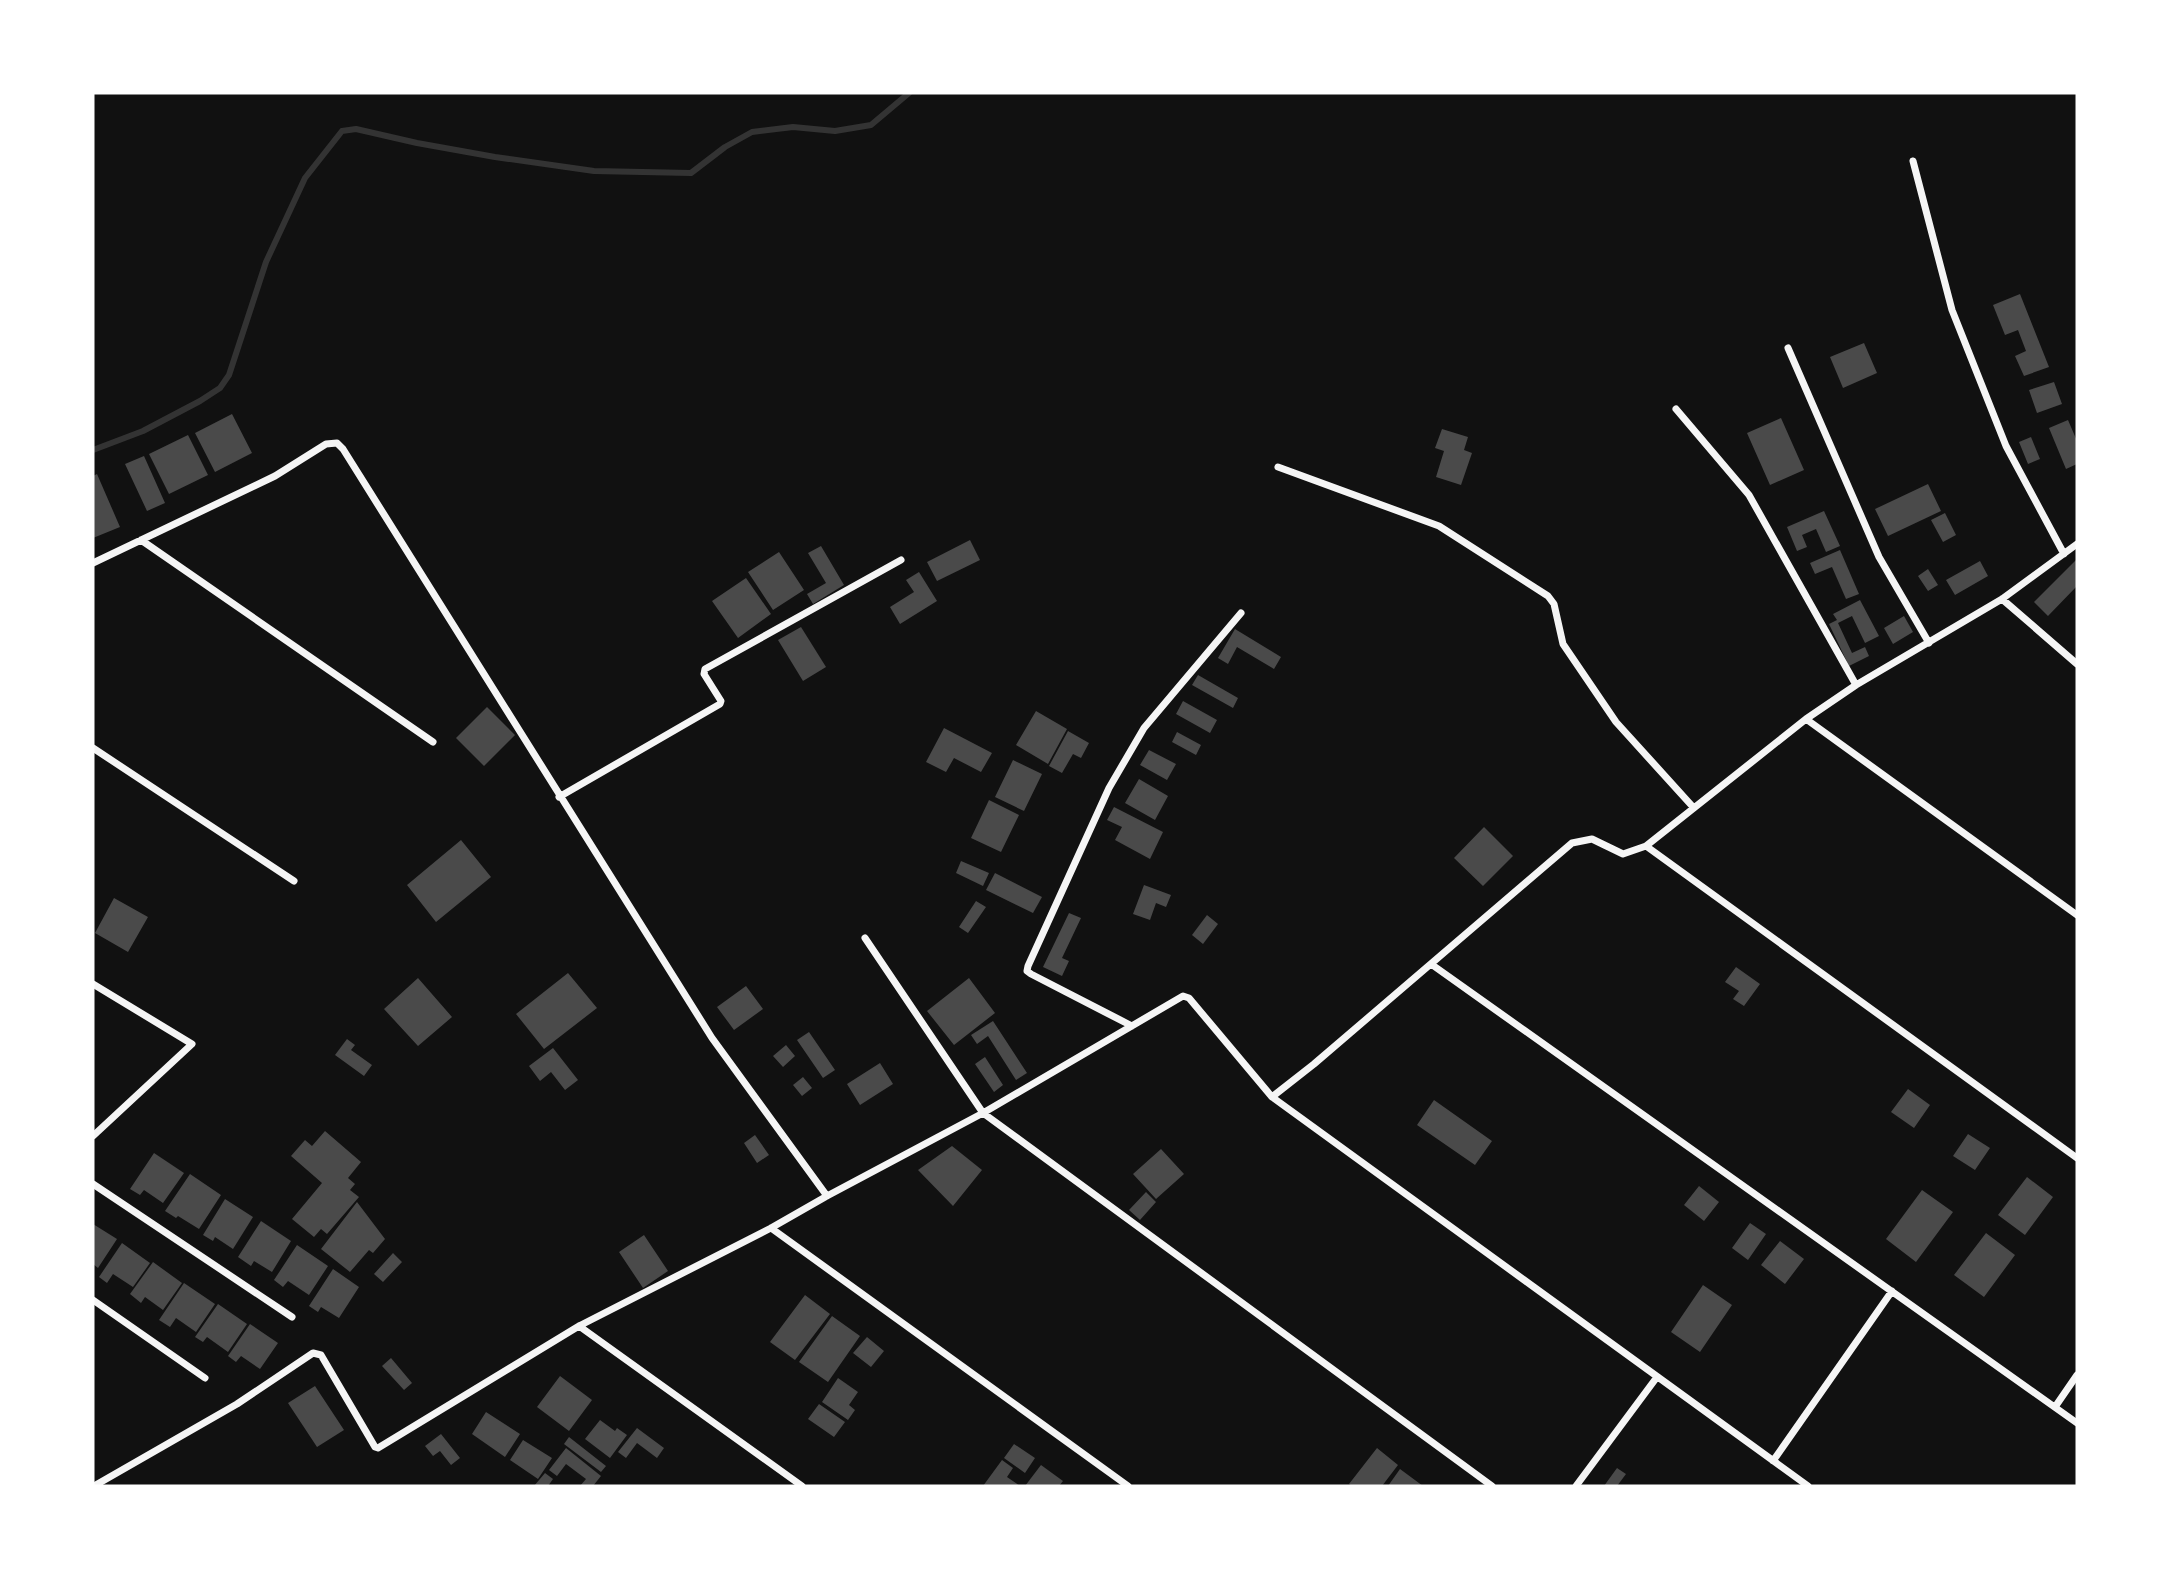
<svg xmlns="http://www.w3.org/2000/svg" width="2170" height="1579" font-family="'Asap Condensed',sans-serif">
  <rect width="100%" height="100%" fill="#111"/>
  <g fill="none" stroke-linecap="round" stroke-linejoin="round">
    <path stroke="#333" stroke-width="6" d="M93,450L143,431L200,401L220,388L229,375L266,262L305,178L342,131L356,129L417,143L495,157L594,171L691,173L725,147L752,132L793,127L835,131L871,125L909,93"/>
  </g>
  <path fill="#4a4a4a" d="M2020,294L2049,367L2024,376L2015,356L2026,351L2018,330L2005,335L1993,305Z
    M1864,343L1877,373L1843,388L1830,357Z
    M2054,382L2062,404L2037,413L2029,390Z
    M232,414L252,453L215,472L195,433Z
    M1781,418L1804,470L1770,485L1747,433Z
    M2068,420L2077,441V464L2066,469L2049,428Z
    M1442,429L1468,437L1464,450L1472,453L1461,485L1436,477L1444,451L1435,448Z
    M188,435L208,475L169,494L149,454Z
    M2031,437L2040,459L2028,464L2019,442Z
    M144,456L165,503L147,511L125,464Z
    M97,474L120,527L93,538V476Z
    M1928,484L1941,511L1888,536L1875,509Z
    M1824,511L1840,546L1826,552L1816,529L1802,535L1807,547L1797,551L1787,527Z
    M1945,513L1956,535L1943,542L1931,520Z
    M970,540L980,560L937,581L927,562Z
    M821,546L844,585L813,604L807,594L826,583L808,553Z
    M1840,550L1859,594L1846,599L1832,567L1815,574L1810,563Z
    M779,552L804,590L773,610L748,572Z
    M2077,559V586L2048,616L2034,602Z
    M1980,561L1988,576L1955,595L1946,580Z
    M1928,569L1938,585L1928,591L1918,576Z
    M919,572L937,601L900,624L890,607L914,592L906,580Z
    M746,578L771,614L738,638L712,601Z
    M1860,600L1879,636L1865,643L1852,616L1838,623L1852,653L1865,647L1869,656L1849,666L1829,624L1837,620L1833,614Z
    M1904,616L1913,632L1893,644L1884,628Z
    M801,627L826,667L803,681L778,640Z
    M1235,629L1281,657L1274,669L1237,647L1228,664L1218,658Z
    M1198,675L1238,698L1233,708L1192,685Z
    M1183,701L1217,720L1210,733L1176,714Z
    M487,707L515,735L484,766L456,738Z
    M1036,711L1067,729L1048,764L1016,745Z
    M944,728L992,753L981,772L954,758L946,772L926,762Z
    M1068,731L1089,743L1081,758L1073,754L1062,773L1049,766Z
    M1177,732L1201,745L1196,755L1172,742Z
    M1149,750L1176,764L1167,780L1140,765Z
    M1013,760L1042,774L1024,811L995,797Z
    M1139,779L1168,796L1155,820L1125,803Z
    M989,800L1019,815L1001,852L971,838Z
    M1114,807L1163,832L1150,859L1115,840L1122,827L1107,820Z
    M1484,827L1513,856L1483,886L1454,858Z
    M461,840L491,877L436,922L407,885Z
    M961,861L989,873L983,886L956,873Z
    M995,873L1042,897L1033,913L986,890Z
    M1144,885L1171,895L1166,907L1156,903L1150,920L1133,914Z
    M114,898L148,917L128,952L95,933Z
    M976,901L986,907L968,933L959,927Z
    M1069,913L1081,918L1062,958L1069,961L1062,976L1043,967Z
    M1207,915L1218,924L1203,944L1192,935Z
    M1736,967L1760,984L1744,1006L1733,999L1739,991L1725,982Z
    M568,973L597,1008L544,1049L516,1014Z
    M418,978L452,1017L418,1046L384,1009Z
    M969,978L995,1013L954,1045L927,1011Z
    M746,986L763,1009L734,1030L717,1007Z
    M993,1021L1027,1073L1016,1080L988,1036L977,1044L971,1035Z
    M809,1032L835,1070L823,1078L797,1040Z
    M347,1039L355,1045L351,1050L372,1065L364,1076L335,1055Z
    M786,1045L795,1056L783,1067L773,1056Z
    M553,1048L578,1080L565,1090L551,1072L540,1081L529,1066Z
    M985,1057L1003,1085L994,1092L975,1064Z
    M880,1063L893,1084L860,1105L847,1084Z
    M803,1077L812,1088L802,1096L793,1085Z
    M1908,1089L1930,1105L1914,1128L1891,1112Z
    M1434,1100L1492,1141L1475,1165L1417,1125Z
    M325,1131L361,1162L348,1178L355,1184L350,1190L359,1197L327,1234L321,1229L314,1237L292,1219L322,1183L291,1156L305,1140L312,1146Z
    M1968,1134L1990,1148L1975,1170L1953,1156Z
    M755,1135L769,1155L757,1163L744,1143Z
    M952,1146L982,1170L953,1206L918,1170Z
    M1161,1149L1184,1174L1156,1199L1133,1174Z
    M154,1153L184,1173L163,1203L144,1190L140,1195L130,1189Z
    M190,1174L221,1195L199,1229L178,1216L176,1218L165,1211Z
    M2027,1177L2053,1197L2025,1235L1998,1215Z
    M1699,1186L1719,1202L1704,1221L1684,1205Z
    M1922,1190L1953,1212L1916,1262L1886,1239Z
    M1146,1192L1156,1202L1140,1220L1129,1210Z
    M225,1199L253,1217L233,1249L215,1237L213,1241L203,1235Z
    M357,1202L385,1239L373,1253L369,1250L350,1272L321,1249Z
    M261,1221L291,1241L272,1272L254,1261L251,1266L238,1257Z
    M1750,1223L1766,1234L1748,1260L1732,1248Z
    M93,1224L117,1239L98,1268L93,1264Z
    M1986,1233L2015,1255L1984,1297L1954,1275Z
    M644,1235L668,1271L643,1288L619,1252Z
    M1780,1241L1804,1259L1785,1284L1761,1265Z
    M122,1243L150,1263L133,1287L113,1274L107,1283L99,1277Z
    M297,1245L328,1266L309,1295L288,1281L283,1287L274,1280Z
    M393,1253L402,1262L383,1282L374,1274Z
    M153,1262L182,1283L163,1310L145,1297L141,1303L130,1294Z
    M333,1269L359,1287L339,1318L321,1307L318,1312L309,1306Z
    M184,1283L215,1304L196,1332L176,1318L170,1327L159,1320Z
    M1703,1285L1732,1305L1700,1352L1671,1332Z
    M805,1295L830,1314L795,1360L770,1342Z
    M218,1304L247,1324L228,1352L207,1337L203,1342L195,1337Z
    M832,1316L860,1336L828,1382L799,1362Z
    M250,1324L278,1343L260,1369L241,1356L236,1362L228,1356Z
    M867,1337L884,1351L871,1367L853,1353Z
    M391,1358L412,1383L404,1390L382,1366Z
    M560,1376L592,1400L569,1431L537,1407Z
    M838,1378L858,1392L849,1405L855,1410L848,1420L822,1402Z
    M315,1386L344,1430L317,1447L288,1403Z
    M819,1404L845,1422L834,1437L808,1419Z
    M486,1412L520,1434L505,1457L472,1434Z
    M600,1420L615,1431L617,1428L627,1435L610,1458L585,1439Z
    M637,1428L664,1448L657,1458L637,1443L626,1458L618,1452Z
    M441,1434L460,1458L451,1465L440,1451L433,1456L425,1446Z
    M569,1437L606,1466L601,1472L564,1444Z
    M523,1440L552,1458L538,1479L510,1460Z
    M1014,1444L1035,1458L1025,1473L1004,1458Z
    M566,1448L601,1476L593,1486H580L586,1479L566,1464L557,1476L549,1470Z
    M1377,1448L1398,1465L1382,1486H1352L1349,1484Z
    M1002,1460L1013,1468L1007,1477L1020,1486H983Z
    M1041,1465L1063,1481L1059,1486H1025Z
    M1617,1468L1626,1474L1617,1486H1604Z
    M1400,1469L1423,1486H1388Z
    M545,1473L553,1479L548,1486H534Z"/>
  <g fill="none" stroke-linecap="round" stroke-linejoin="round">
    <path stroke="#f5f5f5" stroke-width="7" d="M1913,161L1952,310L2006,446L2064,554
      M1788,348L1879,557L1929,643
      M1676,409L1749,495L1856,685
      M1278,467L1439,526L1548,596L1554,604L1563,644L1616,722L1693,807
      M141,540L433,742
      M93,563L275,476L326,444L337,443L343,449L712,1038L827,1196
      M2002,599L2077,664
      M1806,719L2077,915
      M93,748L294,881
      M559,797L720,704L721,701L704,674L705,669L901,560
      M1646,846L2077,1158
      M865,938L983,1113L1492,1486
      M1431,964L2077,1423
      M93,984L192,1044L93,1136
      M1132,1026L1031,974L1027,971L1028,966L1109,788L1144,728L1241,613
      M1272,1097L1808,1486
      M93,1184L292,1317
      M771,1228L1128,1486
      M93,1300L205,1378
      M579,1326L802,1486
      M2055,1407L2077,1375
      M1773,1461L1892,1291
      M94,1486L237,1404L313,1353L321,1355L375,1447L378,1448L579,1326L771,1228L827,1196L983,1113L1183,996L1189,998L1272,1097L1314,1064L1572,843L1592,839L1623,854L1646,846L1806,719L1856,685L2002,599L2077,544
      M1576,1486L1657,1377"/>
  </g>
  <rect width="2170" height="1579" fill="none" stroke="#ffffff" stroke-width="189"/>
</svg>
